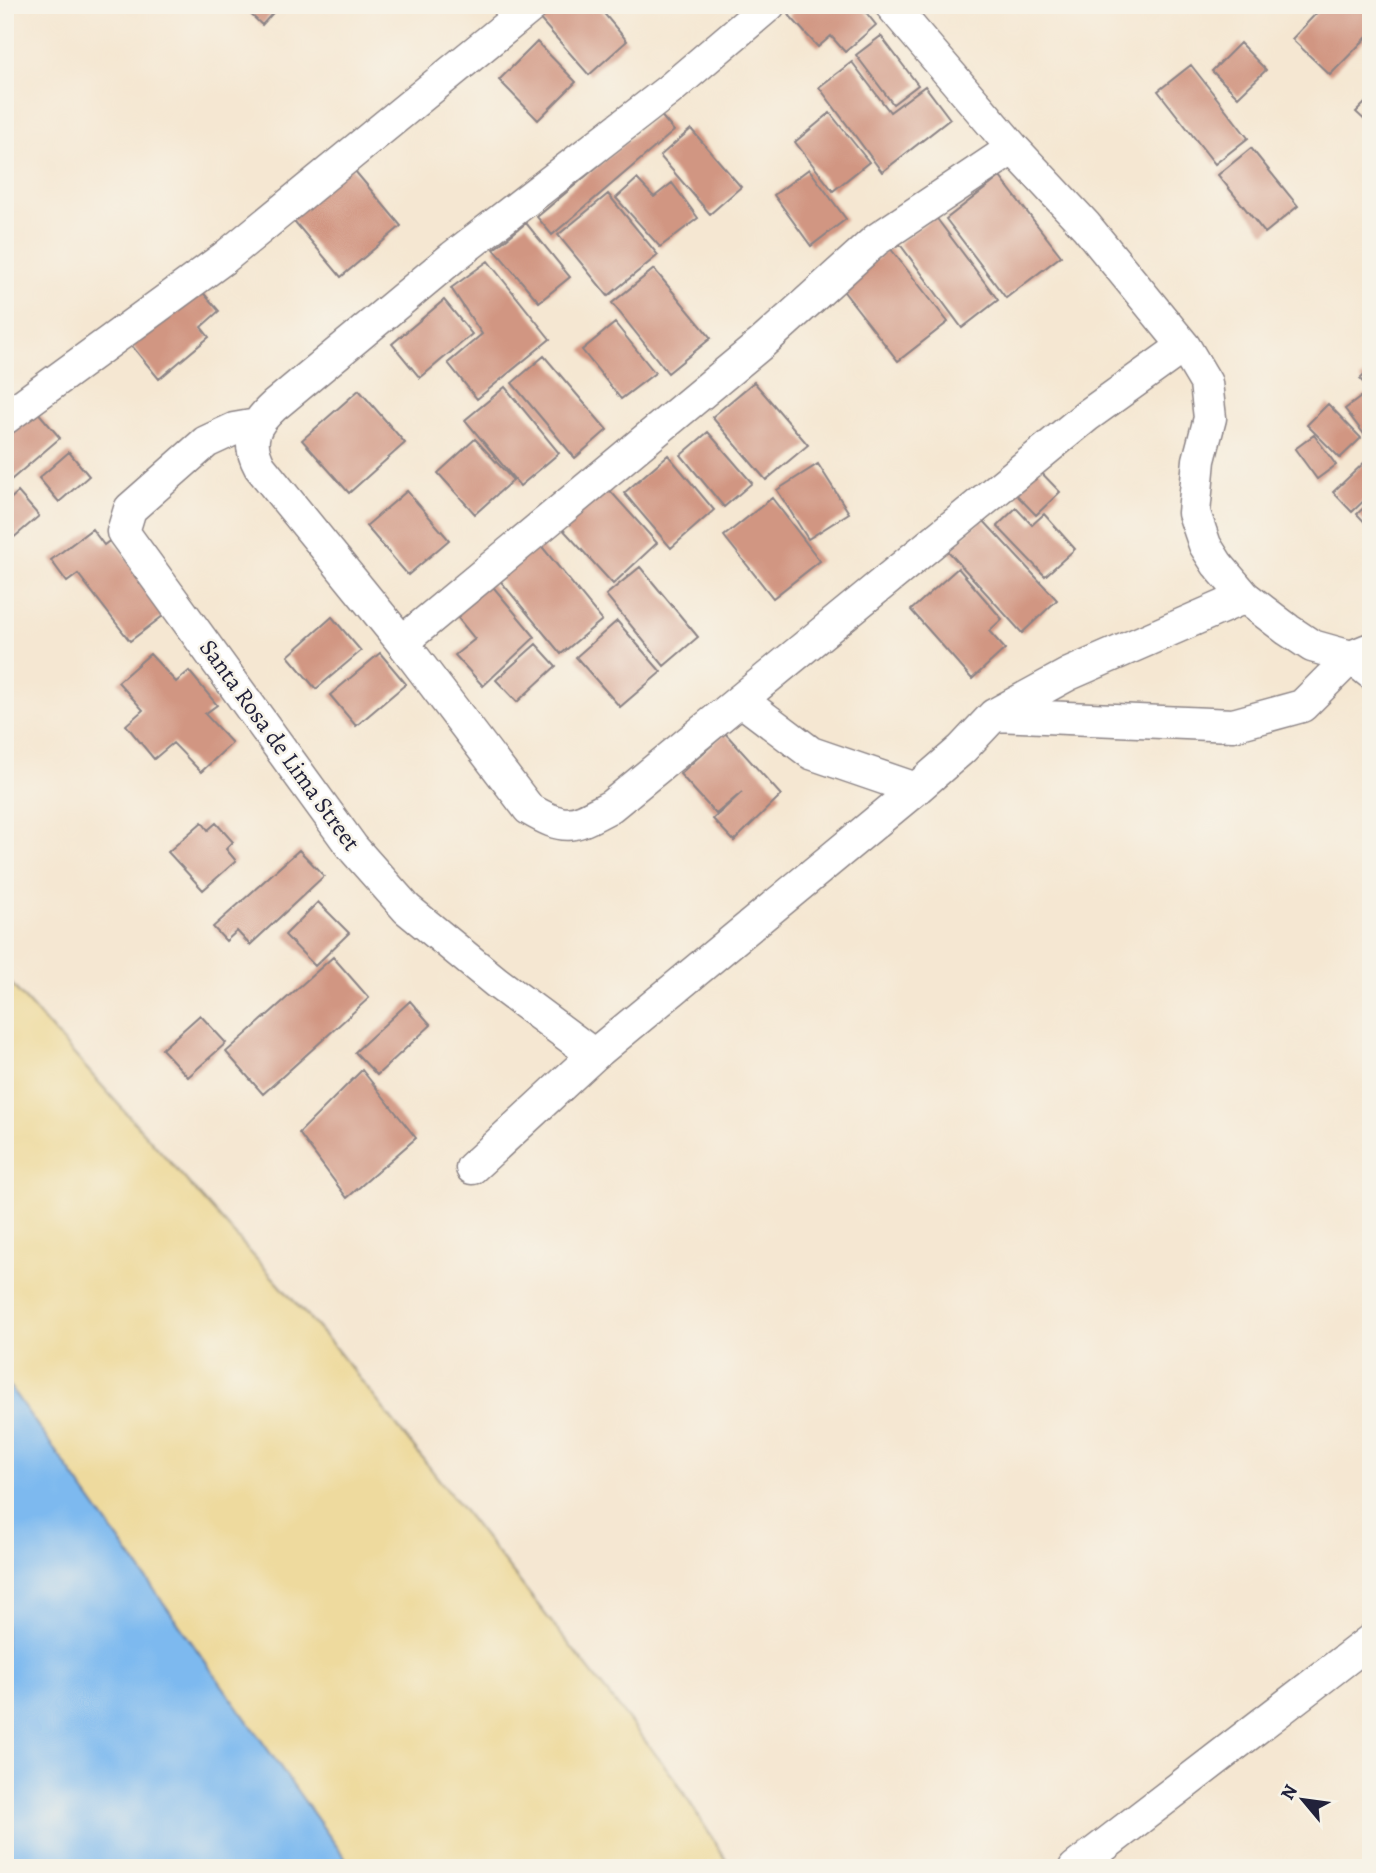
<svg xmlns="http://www.w3.org/2000/svg" width="1376" height="1873" font-family="Alegreya,serif">
  <rect width="100%" height="100%" fill="#f7f3e8"/>
  <filter id="ink" filterUnits="userSpaceOnUse"><feTurbulence type="fractalNoise" baseFrequency=".0143" numOctaves="2"/><feDisplacementMap in="SourceGraphic" scale="14" xChannelSelector="R" yChannelSelector="G"/><feConvolveMatrix kernelMatrix="1 2 1 2 8 2 1 2 1" color-interpolation-filters="sRGB"/></filter>
  <filter id="wash" filterUnits="userSpaceOnUse"><feTurbulence type="fractalNoise" baseFrequency=".00686" numOctaves="4" result="noise"/><feDisplacementMap in="SourceGraphic" scale="28" xChannelSelector="R" yChannelSelector="G"/><feGaussianBlur stdDeviation="1.57" result="paint"/><feColorMatrix in="noise" values="0 0 0 0 0 0 0 0 0 0 0 0 0 0 0 0 0 1.4 0 .05"/><feComposite in="paint" operator="in"/></filter>
  <g filter="url(#wash)">
    <rect width="100%" height="100%" fill="#f5e7d2"/>
    <path fill="#eeda9e" stroke="#887e6c" stroke-width="2" d="M5,977L333,1345L675,1779L731,1868H352L5,1380Z"/>
    <path fill="#7db9ef" stroke="#506e95" stroke-width="2" d="M5,1380L352,1868H5Z"/>
    <g id="blocks">
      <path fill="#d19682" d="M241,5H280L262,25Z
        M551,5H597L627,41L589,75L538,17Z
        M801,5H860L876,25L845,52L831,36L818,47L789,15Z
        M1324,5H1371V33L1330,75L1292,39Z
        M881,36L918,85L893,104L856,55Z
        M537,42L576,82L538,120L499,80Z
        M1240,43L1266,70L1238,97L1212,71Z
        M852,62L890,112L925,86L950,119L882,172L819,87Z
        M1191,65L1248,138L1215,164L1158,91Z
        M1371,97V126L1356,112Z
        M830,113L869,162L833,191L795,142Z
        M660,114L674,131L552,235L537,217Z
        M691,129L741,187L710,214L660,156Z
        M1251,148L1298,206L1265,233L1218,175Z
        M350,165L401,226L341,277L290,216Z
        M809,169L846,219L811,246L774,195Z
        M1000,177L1061,256L1006,298L946,219Z
        M637,179L654,197L672,183L698,218L660,247L616,198Z
        M608,194L658,255L608,296L558,235Z
        M935,216L998,300L962,328L899,243Z
        M526,223L570,277L539,302L494,249Z
        M890,248L948,322L898,361L841,288Z
        M488,261L550,339L477,399L448,363L482,334L451,288Z
        M654,269L711,338L668,373L612,303Z
        M199,288L219,311L201,327L209,337L159,379L127,340Z
        M444,300L472,334L420,378L392,344Z
        M615,323L655,373L621,399L582,350Z
        M544,356L607,430L575,458L512,383Z
        M1371,369V391L1360,379Z
        M754,382L808,445L766,480L712,417Z
        M505,387L559,453L520,486L465,420Z
        M359,390L405,443L349,493L302,440Z
        M1365,394L1371,401V435L1367,438L1345,409Z
        M1328,404L1361,438L1340,458L1307,425Z
        M36,410L60,438L5,485V436Z
        M708,432L752,483L724,507L681,455Z
        M1314,435L1336,465L1317,479L1295,449Z
        M475,439L513,480L475,514L438,473Z
        M69,452L89,476L59,502L39,478Z
        M668,455L714,510L671,548L624,493Z
        M1367,460L1371,464V494L1352,512L1333,492Z
        M818,464L849,513L808,539L777,490Z
        M1035,466L1060,492L1036,515L1011,489Z
        M604,484L657,543L613,584L559,525Z
        M407,491L449,540L408,575L366,526Z
        M18,492L39,516L5,545V504Z
        M772,498L820,561L773,598L724,536Z
        M1371,501V529L1357,514Z
        M1016,508L1032,525L1044,514L1075,549L1045,576L997,526Z
        M982,519L1057,600L1022,633L948,551Z
        M92,529L104,545L112,539L168,612L130,641L78,574L67,582L51,560Z
        M539,543L602,620L561,654L498,578Z
        M640,567L698,637L664,666L606,595Z
        M958,568L1002,619L989,631L1005,649L972,679L911,610Z
        M489,582L535,637L483,686L455,655L475,639L453,612Z
        M332,617L361,651L316,689L288,656Z
        M617,621L661,672L620,707L576,657Z
        M536,644L556,666L517,702L496,680Z
        M380,653L406,684L356,726L330,695Z
        M150,654L176,682L189,671L217,705L205,714L232,743L201,772L173,743L154,759L126,725L143,710L118,682Z
        M725,733L781,795L734,841L713,819L742,792L716,814L680,774Z
        M202,822L208,830L216,823L233,842L226,849L236,861L203,890L168,852Z
        M299,850L324,876L250,945L237,931L226,941L213,927Z
        M318,902L349,933L315,966L285,935Z
        M333,957L369,998L263,1094L226,1052Z
        M410,1001L431,1025L377,1075L355,1052Z
        M200,1015L226,1043L188,1077L162,1049Z
        M362,1070L416,1138L347,1198L299,1133Z"/>
    </g>
  </g>
  <g filter="url(#ink)">
    <use href="#blocks" fill-opacity="0" stroke="#8c8486" stroke-width="2"/>
    <g fill="none" stroke-linecap="round" stroke-linejoin="round">
      <g stroke="#8c8486" stroke-width="35">
        <path id="minor" d="M769,5L669,90L453,257L274,406C253,425 246,441 260,467L402,642L529,809C568,832 573,826 611,806L1088,415L1184,346
          M891,5L1013,148L1086,226L1184,346L1206,383L1210,418L1199,460L1194,513L1205,545L1217,564L1245,597L1288,630L1312,646L1351,657L1371,673
          M5,418L224,258L533,5
          M257,425L234,429L206,442L130,509L123,532L352,847L407,909L496,982L594,1055
          M402,642L762,343L876,240L1013,148
          M741,700L811,753L916,789
          M994,715L1233,725L1302,706L1351,657L1368,650
          M472,1168L594,1055L916,789L962,749L994,715L1069,674L1245,597
          M1075,1868L1371,1640"/>
      </g>
      <use href="#minor" stroke="#fff" stroke-width="32"/>
    </g>
  </g>
  <g text-anchor="middle" stroke-width="5" stroke-linejoin="round" paint-order="stroke">
    <g font-size="24" fill="#22223b" stroke="#f7f3e8">
      <text transform="translate(280 745) rotate(54)" y="8">Santa Rosa de Lima Street</text>
    </g>
  </g>
  <rect width="1376" height="1873" fill="none" stroke="#f7f3e8" stroke-width="28"/>
  <g transform="translate(1303 1800) rotate(299)" stroke="#f7f3e8" stroke-width="5" paint-order="stroke">
  <path d="M0-5L12 26L0 18L-12 26Z" fill="#22223b"/>
  <text y="-10" font-size="19" font-weight="bold" text-anchor="middle" fill="#22223b">N</text>
  </g>
</svg>
